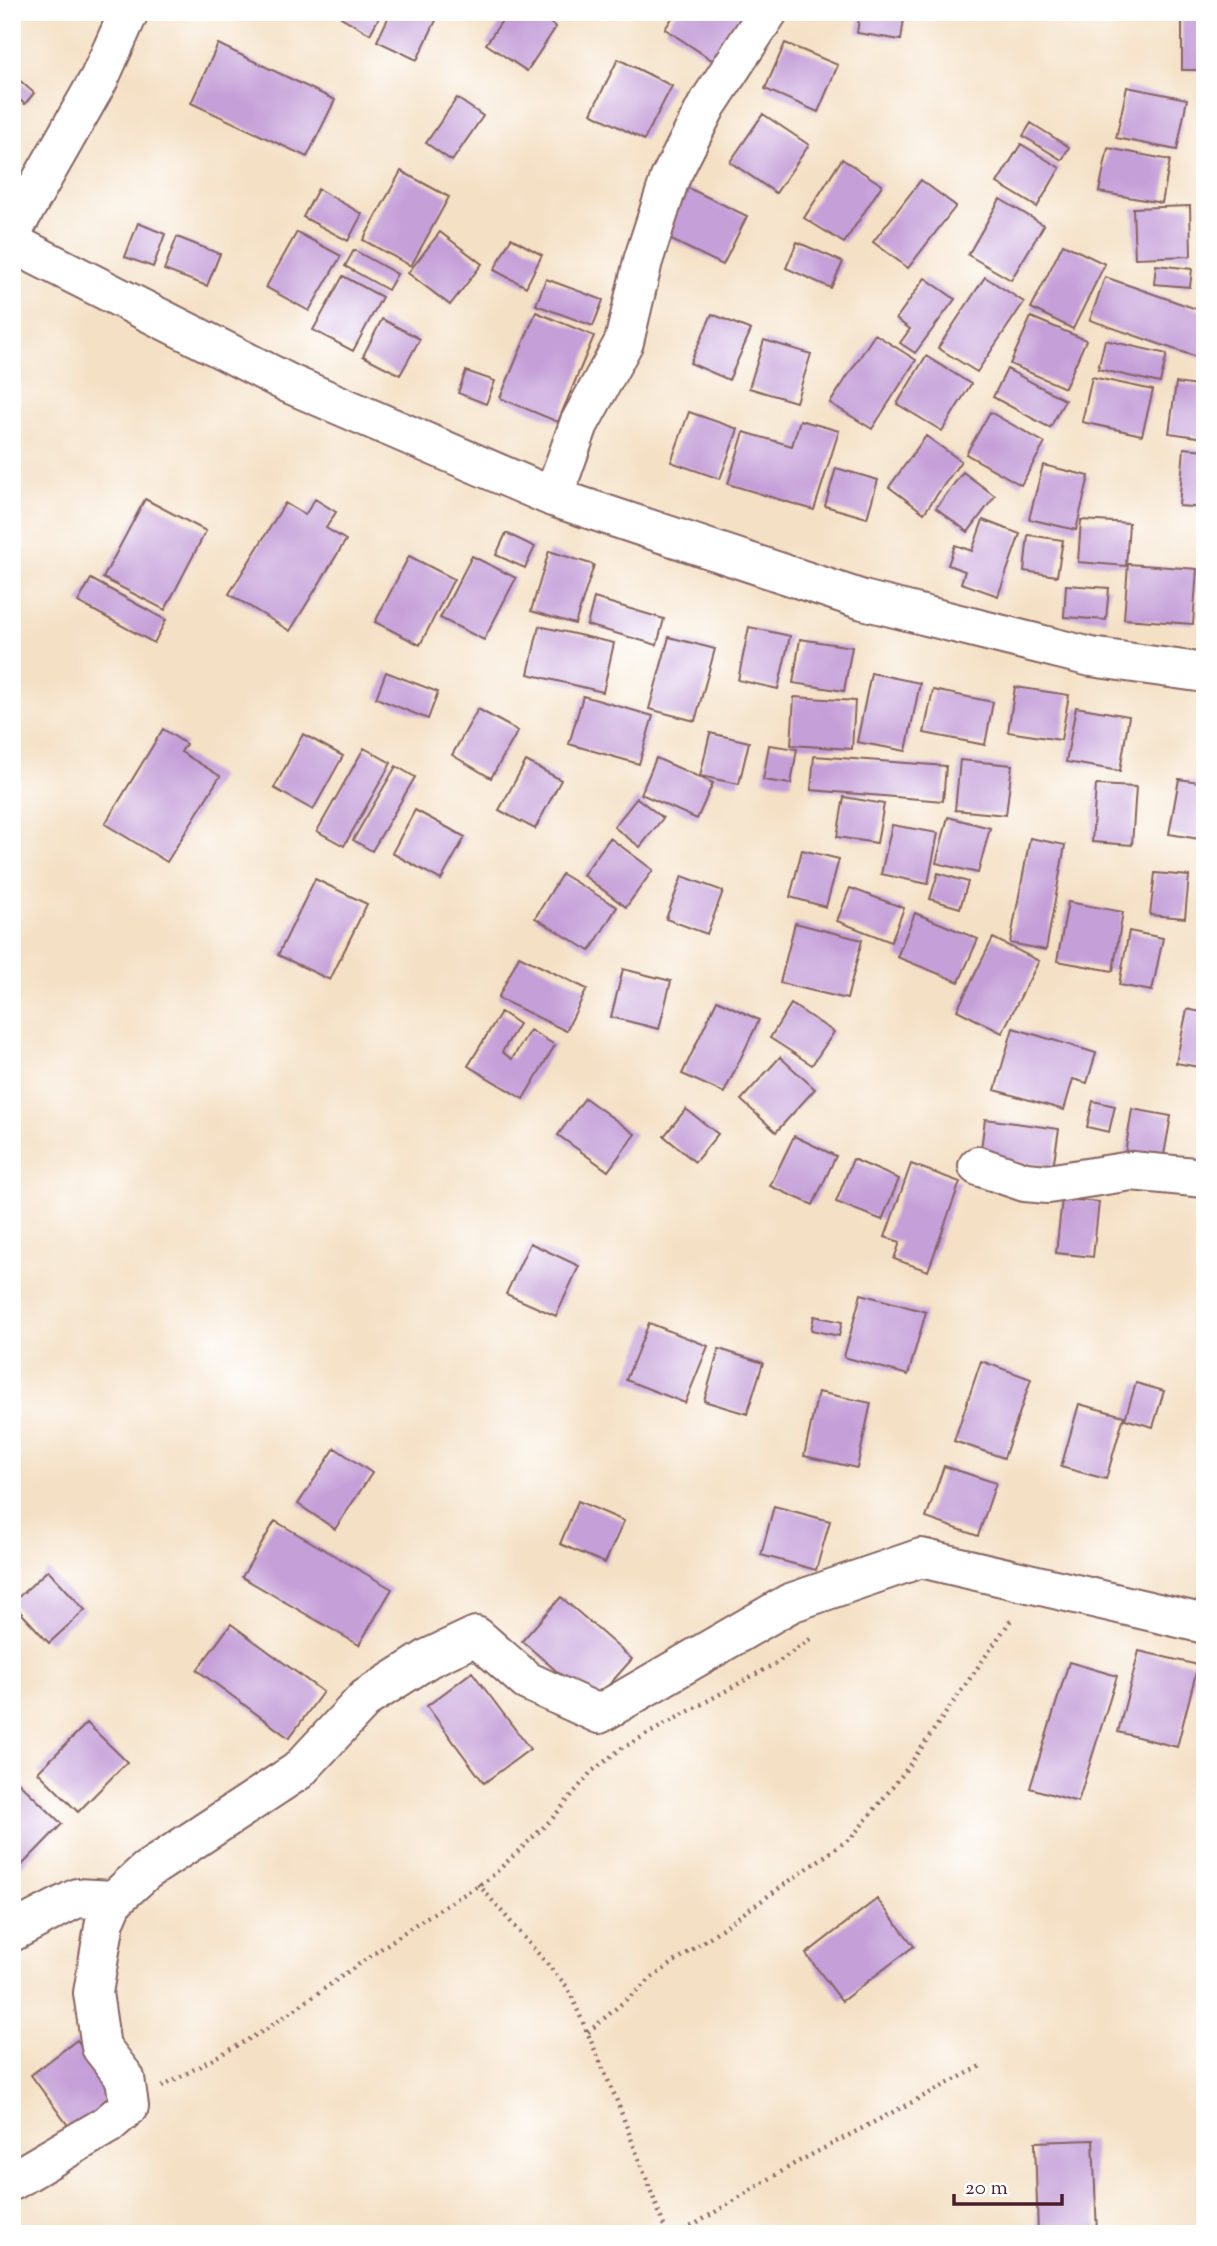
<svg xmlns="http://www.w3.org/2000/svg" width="1217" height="2246" font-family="'Sorts Mill Goudy',serif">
  <rect width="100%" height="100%" fill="#fff"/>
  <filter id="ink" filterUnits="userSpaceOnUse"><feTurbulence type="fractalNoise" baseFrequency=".0143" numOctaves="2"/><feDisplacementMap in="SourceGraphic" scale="14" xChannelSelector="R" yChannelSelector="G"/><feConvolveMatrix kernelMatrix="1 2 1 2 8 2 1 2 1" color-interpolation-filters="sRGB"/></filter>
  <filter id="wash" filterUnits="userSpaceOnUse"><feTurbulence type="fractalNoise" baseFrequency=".00686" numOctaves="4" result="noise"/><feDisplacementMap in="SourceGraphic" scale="28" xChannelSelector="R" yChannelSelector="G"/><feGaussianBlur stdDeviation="1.57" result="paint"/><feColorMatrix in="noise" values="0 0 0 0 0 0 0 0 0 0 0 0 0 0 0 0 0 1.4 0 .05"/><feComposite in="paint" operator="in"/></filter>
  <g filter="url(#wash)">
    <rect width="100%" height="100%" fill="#f4e0c4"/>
    <g id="blocks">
      <path fill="#c49fd8" d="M343,12H382L370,34L341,17Z
        M391,12H440L417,60L377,41Z
        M508,12H533L556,27L527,71L486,44Z
        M676,12H739L745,16L715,62L665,29Z
        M860,12H905L901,40L857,33Z
        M1182,15H1205V70H1182Z
        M785,43L838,65L818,112L765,89Z
        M218,44L335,100L307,157L191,103Z
        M618,59L672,86L644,140L591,113Z
        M17,78L34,93L25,104L12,94V84Z
        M1127,87L1187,99L1177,150L1116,138Z
        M457,98L483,116L452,161L426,143Z
        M763,114L809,145L776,193L730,162Z
        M1031,123L1069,147L1062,160L1023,136Z
        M1021,144L1060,168L1037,207L997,183Z
        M1108,148L1170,160L1162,203L1099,192Z
        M842,159L882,185L844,243L804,218Z
        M401,171L449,197L411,266L363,240Z
        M921,180L956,206L908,268L873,242Z
        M680,184L747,216L723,265L657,233Z
        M318,189L362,214L348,241L303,217Z
        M1000,199L1044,225L1011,280L968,255Z
        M1190,206L1191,256L1135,258L1133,208Z
        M138,223L165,234L153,267L125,257Z
        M297,232L341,256L309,311L266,287Z
        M440,232L482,264L450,305L408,273Z
        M177,237L220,254L207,286L164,270Z
        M511,238L542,255L526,287L494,270Z
        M797,242L843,262L831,288L786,268Z
        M1063,244L1105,264L1073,329L1031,308Z
        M354,250L397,274L388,290L345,266Z
        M1156,265L1192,269L1190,287L1154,284Z
        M1202,267L1205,268V302L1200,301Z
        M343,276L382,297L353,351L313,330Z
        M985,277L1024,302L977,372L938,348Z
        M1105,277L1205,312V360L1090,320Z
        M925,278L955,299L915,353L900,343L910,329L896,319Z
        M546,279L603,300L593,326L536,305Z
        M536,312L594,336L558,422L500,398Z
        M712,314L751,330L729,380L690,363Z
        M1031,317L1086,340L1065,388L1010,364Z
        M382,319L420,339L400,375L363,356Z
        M875,334L916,360L872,429L830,403Z
        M764,340L811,354L796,402L749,388Z
        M1105,340L1167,354L1160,383L1098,369Z
        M926,356L971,384L942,431L897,404Z
        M1007,369L1065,400L1050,428L993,397Z
        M466,371L495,381L486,404L458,393Z
        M1092,377L1153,390L1142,435L1082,422Z
        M1176,383L1205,387V438L1169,433Z
        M689,412L738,429L720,479L671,462Z
        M990,412L1045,443L1021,485L966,454Z
        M800,420L839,431L814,510L728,484L744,432L792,446Z
        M926,436L961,461L924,513L889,487Z
        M1184,448L1205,450V508L1179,506Z
        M1043,465L1089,476L1076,530L1029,519Z
        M836,468L878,480L867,518L825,506Z
        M963,472L995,496L968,532L936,508Z
        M145,499L206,531L165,610L103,578Z
        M315,499L336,512L326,528L346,540L290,631L229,594L285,503L305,515Z
        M983,520L1020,534L998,596L961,583L965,571L948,565L955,545L972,551Z
        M1081,520L1129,523L1126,566L1078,562Z
        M506,533L535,547L525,568L496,555Z
        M1028,535L1063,540L1057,576L1024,571Z
        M549,551L594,565L575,624L531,611Z
        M409,556L454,579L420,645L375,622Z
        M472,556L516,578L484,640L440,618Z
        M1128,564L1197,569L1193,624L1124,619Z
        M91,579L166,620L154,643L78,602Z
        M1203,583H1205V618L1198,617Z
        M1066,585L1109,588L1106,620L1064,617Z
        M594,598L664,619L657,645L587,625Z
        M539,626L614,643L603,692L528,674Z
        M749,627L790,636L778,689L738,680Z
        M669,637L715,649L695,721L649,709Z
        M800,639L852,647L844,691L793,683Z
        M386,672L438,692L428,719L376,698Z
        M871,673L920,683L906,751L857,742Z
        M1015,687L1069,695L1061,740L1008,732Z
        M933,690L993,702L985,745L924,733Z
        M583,696L653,716L639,764L569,744Z
        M794,697L855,701L852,749L791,745Z
        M1076,707L1129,716L1120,771L1066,762Z
        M478,709L518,731L491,778L452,755Z
        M163,729L186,744L181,752L220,776L167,862L105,824Z
        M710,733L749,742L739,784L700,776Z
        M303,734L343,756L313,810L274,788Z
        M769,745L797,749L791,784L763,780Z
        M364,748L391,763L344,846L317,831Z
        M814,756L946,766L943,801L811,790Z
        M656,758L713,783L697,819L641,794Z
        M960,760L1012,765L1006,815L955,810Z
        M526,761L561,780L535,829L499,810Z
        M396,766L415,777L372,851L353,840Z
        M1179,779L1205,783V840L1169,834Z
        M1096,785L1136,787L1132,845L1092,842Z
        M844,797L884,804L877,843L837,837Z
        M637,798L663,818L640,847L614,827Z
        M415,810L465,837L441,880L392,853Z
        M948,817L990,828L978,873L936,863Z
        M892,825L938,833L928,884L881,874Z
        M610,838L653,870L626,907L583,875Z
        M1030,838L1065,845L1046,950L1010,943Z
        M802,850L839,859L826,907L790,897Z
        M938,873L968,882L960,908L930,899Z
        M1155,873L1189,876L1185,918L1150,915Z
        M562,874L617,907L590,951L535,918Z
        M682,876L723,891L707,934L666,919Z
        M315,879L367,904L330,980L278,955Z
        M850,888L904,908L891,942L837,921Z
        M1068,902L1123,912L1113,971L1057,961Z
        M915,913L978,939L959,982L897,957Z
        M795,923L862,940L847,999L780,983Z
        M1129,931L1163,938L1152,991L1119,985Z
        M993,938L1039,961L1002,1033L957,1010Z
        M519,956L587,989L566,1031L498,998Z
        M623,969L671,981L659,1029L611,1017Z
        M717,1000L759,1020L724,1093L682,1074Z
        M791,1004L834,1032L812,1065L770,1038Z
        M1187,1009L1205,1013V1040L1199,1067L1176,1063Z
        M501,1012L519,1024L502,1052L512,1059L530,1030L555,1045L523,1099L468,1066Z
        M1013,1028L1096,1053L1087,1083L1073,1079L1064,1110L995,1090Z
        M780,1057L815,1089L776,1132L741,1100Z
        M585,1098L635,1134L608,1171L558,1135Z
        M1093,1101L1115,1106L1109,1132L1087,1127Z
        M686,1109L718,1134L695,1162L664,1136Z
        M1132,1109L1171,1116L1162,1166L1124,1160Z
        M985,1119L1059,1129L1053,1167L980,1156Z
        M794,1136L836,1156L813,1205L770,1186Z
        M853,1159L899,1179L882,1220L836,1202Z
        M911,1164L960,1182L928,1271L894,1259L900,1242L885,1237Z
        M1062,1199L1099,1202L1093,1257L1056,1253Z
        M530,1243L579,1266L556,1316L506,1294Z
        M861,1294L926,1312L908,1375L844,1357Z
        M814,1316L842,1322L839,1336L811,1330Z
        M649,1323L708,1346L685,1403L626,1380Z
        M719,1349L763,1363L747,1414L704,1401Z
        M981,1361L1031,1379L1004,1458L954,1441Z
        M1136,1383L1164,1391L1153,1427L1125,1419Z
        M818,1392L871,1403L857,1468L804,1456Z
        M1079,1404L1124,1416L1106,1479L1061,1467Z
        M335,1448L372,1473L335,1529L298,1504Z
        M944,1466L996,1483L978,1536L926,1518Z
        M578,1501L624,1521L605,1563L560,1544Z
        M774,1506L830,1521L816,1570L761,1555Z
        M275,1521L392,1589L359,1645L242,1577Z
        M48,1570L85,1610L49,1643L12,1603Z
        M561,1597L632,1659L593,1703L522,1641Z
        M231,1624L323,1692L289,1738L197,1670Z
        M1139,1651L1198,1665L1177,1747L1118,1732Z
        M1069,1662L1117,1676L1078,1802L1030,1788Z
        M472,1672L530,1749L484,1783L427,1706Z
        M87,1723L127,1762L78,1812L38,1772Z
        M12,1776L62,1824L20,1867L12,1860Z
        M877,1899L914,1946L842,2001L806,1954Z
        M77,2040L119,2096L72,2131L31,2075Z
        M1093,2140L1097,2234H1038L1035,2142Z"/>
    </g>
  </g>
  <g filter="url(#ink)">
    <use href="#blocks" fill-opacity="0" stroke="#866361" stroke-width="2"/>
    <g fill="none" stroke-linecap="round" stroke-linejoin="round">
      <g stroke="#866361" stroke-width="42">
        <path id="minor" d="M12,232L99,79L129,12
          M553,497L579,424L624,342L643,261L670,178L707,105L768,12
          M978,1166L1025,1182L1048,1184L1131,1171L1205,1178
          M12,1932L77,1898L114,1900
          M12,2181L107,2125L129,2106L125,2078L101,2047L93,1993L105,1921L114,1900L146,1871L298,1771L366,1698L429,1658L476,1636L527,1681L599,1714L790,1603L921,1558L1205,1624"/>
      </g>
      <g stroke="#866361" stroke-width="42">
        <path id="secondary" d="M12,243L290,384L553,497L863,600L1091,657L1205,673"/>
      </g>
      <path stroke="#866361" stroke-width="4.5" stroke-dasharray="2 5" stroke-linecap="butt" d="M478,1884L568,1988L617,2101L667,2234
        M588,2032L653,1977L852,1837L903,1774L1013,1617
        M162,2087L267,2029L416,1924L489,1879L552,1819L591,1772L622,1748L778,1662L813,1637
        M679,2234L794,2164L983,2065"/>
      <use href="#minor" stroke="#fff" stroke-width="38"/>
      <use href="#secondary" stroke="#fff" stroke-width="38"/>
    </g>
  </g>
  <rect width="1217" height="2246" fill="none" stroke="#fff" stroke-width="42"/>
  <path d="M954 2194v10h108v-10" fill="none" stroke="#4a1f2b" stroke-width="3.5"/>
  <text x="965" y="2194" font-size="21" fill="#4a1f2b" stroke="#ffffff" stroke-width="5" paint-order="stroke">20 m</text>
</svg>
